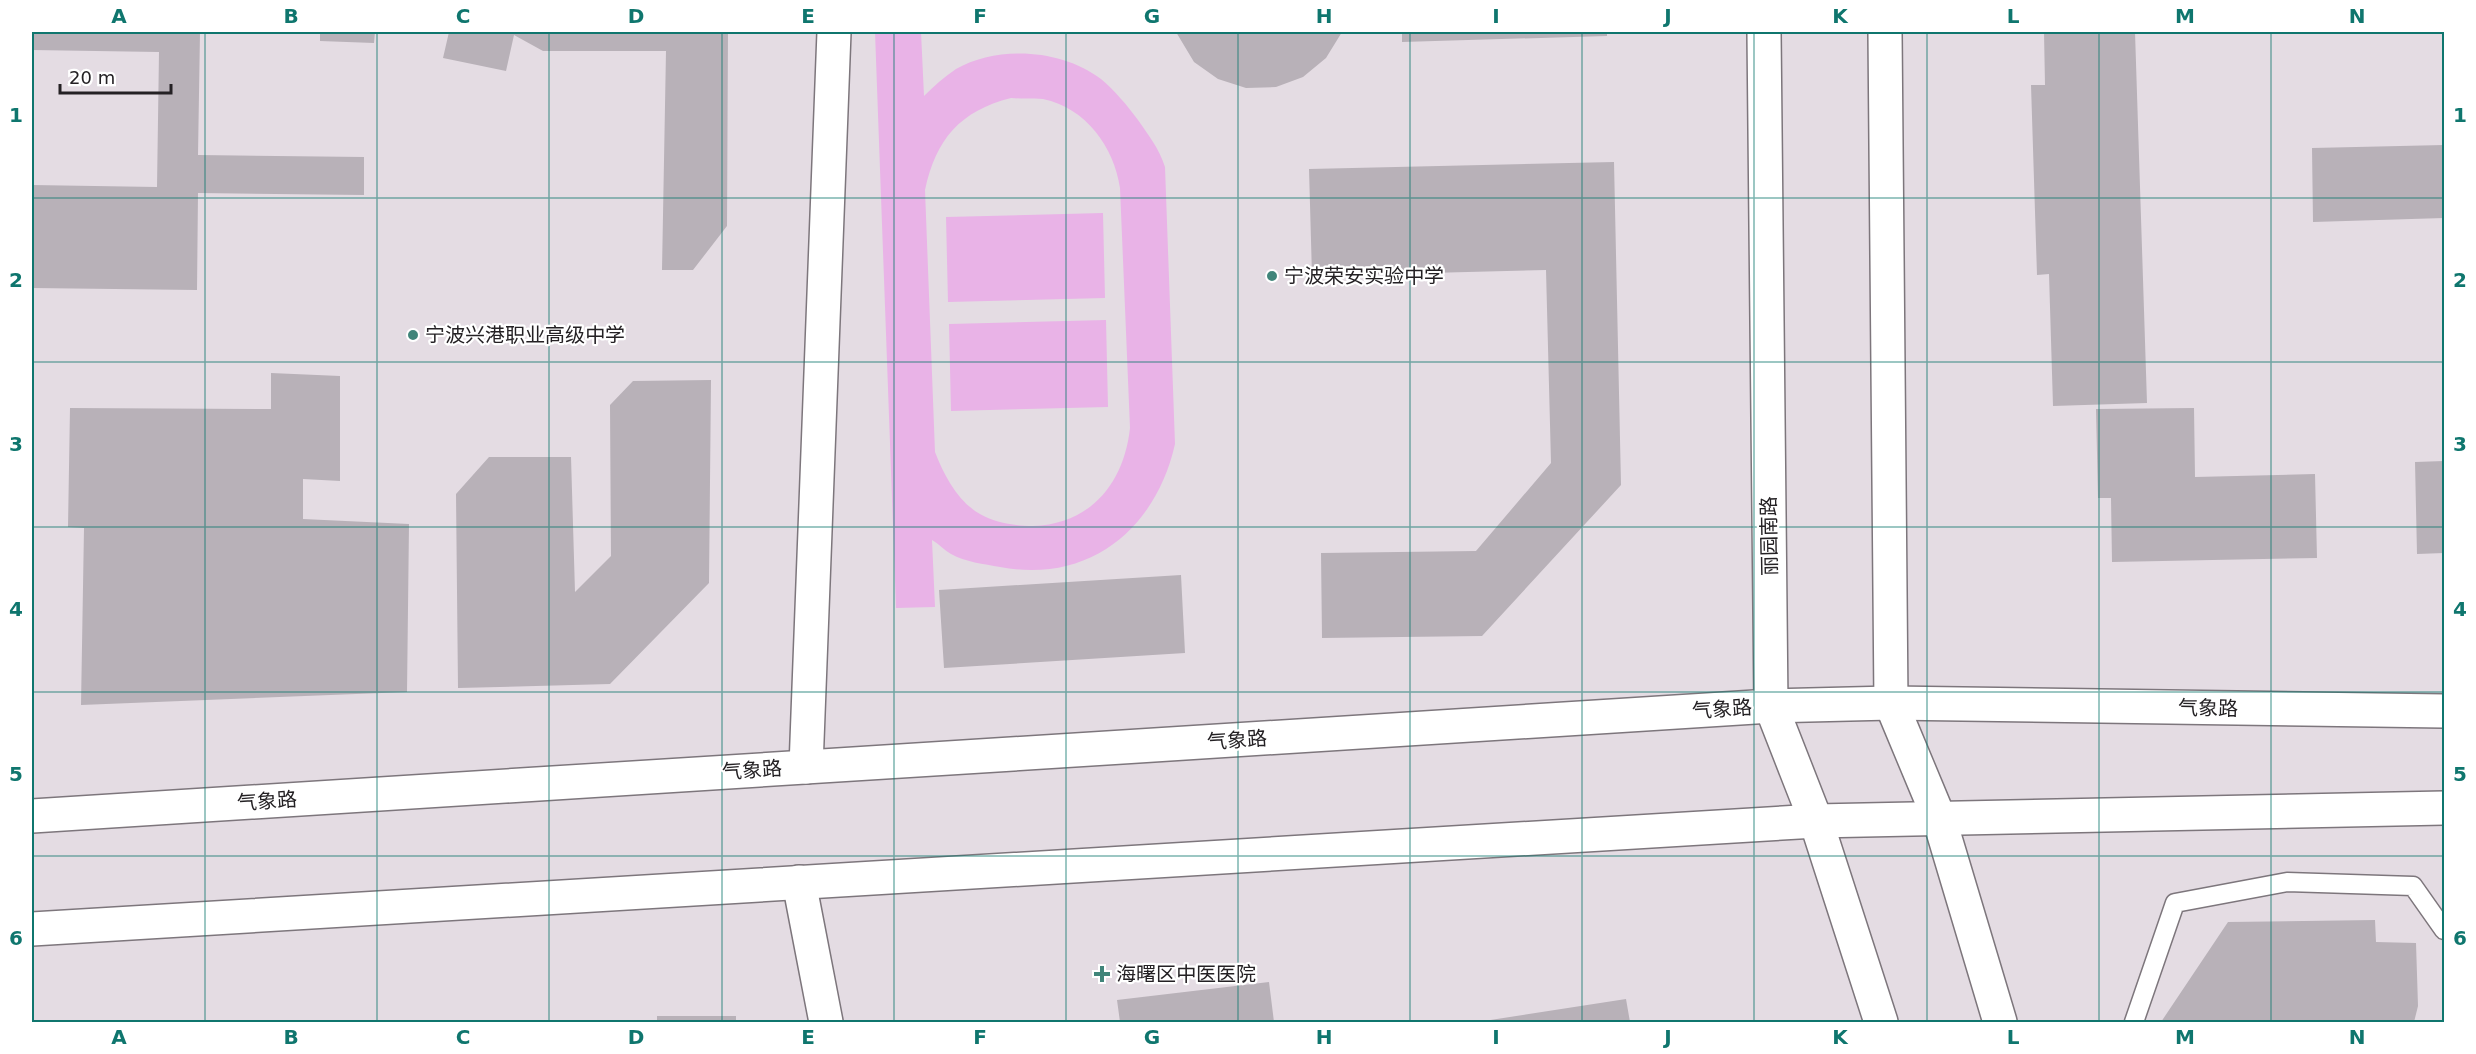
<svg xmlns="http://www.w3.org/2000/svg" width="2476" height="1054" font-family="'DejaVu Sans','Noto Sans SC',sans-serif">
  <rect width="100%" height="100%" fill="#e4dce3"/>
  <path fill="#e9b3e7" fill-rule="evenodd" d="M875,32H921L924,96C934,86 944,77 956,69C998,45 1062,49 1101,79C1115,91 1127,105 1138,120C1149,136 1159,148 1165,167L1175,444C1156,529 1089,584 1000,567C984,564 965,562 951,554C944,550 939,544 932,540L935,607L896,608ZM1011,98C1021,99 1033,98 1043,99C1086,108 1114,147 1120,188L1130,428C1124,483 1091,524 1033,526C1016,526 995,523 980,514C957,501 944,475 935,452L925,190C936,139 960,111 1011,98Z
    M1103,213L1105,298L948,302L946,217Z
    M1106,320L1108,407L951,411L949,324Z"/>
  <path fill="#b8b1b8" d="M32,32H200L198,155L364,157V195L198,193L197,290L32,288V185L157,187L159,52L32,50Z
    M320,32H375L374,43L320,41Z
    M449,32H728L727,226L693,270H662L666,51H543L514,35L506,71L443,58Z
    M1176,32H1342L1326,58L1303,77L1276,87L1246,88L1218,79L1194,62Z
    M1402,32H1607V36L1402,42Z
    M2044,32H2135L2147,403L2053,406L2049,274L2037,275L2031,85H2045Z
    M2444,145V218L2313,222L2312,148Z
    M1614,162L1621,485L1482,636L1322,638L1321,553L1476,551L1551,463L1546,270L1312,276L1309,169Z
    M271,373L340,376V481L303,479V519L409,524L407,692L81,705L84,528L68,527L70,408L271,409Z
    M711,380L709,583L610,684L458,688L456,494L489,457H571L575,592L611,556L610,405L633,381Z
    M2194,408L2195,477L2315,474L2317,558L2112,562L2111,498H2098L2096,409Z
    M2444,461V553L2417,554L2415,462Z
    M1181,575L1185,653L944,668L939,590Z
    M2375,920L2376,942L2416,943L2418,1006L2414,1022H2161L2228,922Z
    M1269,982L1274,1022H1120L1117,1000Z
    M1626,999L1630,1022H1484V1021Z
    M657,1016H736V1022H657Z"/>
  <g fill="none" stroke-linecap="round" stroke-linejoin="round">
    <g stroke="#7d767c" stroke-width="21">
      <path id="service" d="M2134,1022L2175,903L2287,882L2413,886L2444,930"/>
    </g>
    <g stroke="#7d767c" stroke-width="36">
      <path id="minor" d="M806,767L834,32
        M799,882L826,1022"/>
    </g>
    <g stroke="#7d767c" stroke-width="36">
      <path id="tertiary" d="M32,816L1771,706L1891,703L2444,711
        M32,929L1816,821L2444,808"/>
    </g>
    <g stroke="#7d767c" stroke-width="36">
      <path id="secondary" d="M1764,32L1771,706L1816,821L1881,1022
        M1885,32L1891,703L1939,818L2000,1022"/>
    </g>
    <use href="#service" stroke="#fff" stroke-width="18"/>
    <use href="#minor" stroke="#fff" stroke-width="33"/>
    <use href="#tertiary" stroke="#fff" stroke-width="33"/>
    <use href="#secondary" stroke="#fff" stroke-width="33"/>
  </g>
  <path fill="none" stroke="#0f766e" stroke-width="1.5" stroke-opacity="0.55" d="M205,32V1022M377,32V1022M549,32V1022M722,32V1022M894,32V1022M1066,32V1022M1238,32V1022M1410,32V1022M1582,32V1022M1754,32V1022M1927,32V1022M2099,32V1022M2271,32V1022M32,198H2444M32,362H2444M32,527H2444M32,692H2444M32,856H2444"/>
  <g fill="#40857a" stroke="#fff" stroke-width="2">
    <circle cx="1272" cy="276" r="6"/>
    <circle cx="413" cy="335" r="6"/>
    <path d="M1099 965h6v6h6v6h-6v6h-6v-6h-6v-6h6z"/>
  </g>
  <g text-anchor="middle" stroke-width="4.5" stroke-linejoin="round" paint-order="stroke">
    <g font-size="20" fill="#242124" stroke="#fff" text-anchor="start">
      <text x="1284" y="283">宁波荣安实验中学</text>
      <text x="425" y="342">宁波兴港职业高级中学</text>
      <text x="1116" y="981">海曙区中医医院</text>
    </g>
    <g font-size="20" fill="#242124" stroke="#fff">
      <text transform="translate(1769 536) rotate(-91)" y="7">丽园南路</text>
      <text transform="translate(2208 708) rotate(1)" y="7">气象路</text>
      <text transform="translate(1722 709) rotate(-4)" y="7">气象路</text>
      <text transform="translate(1237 740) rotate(-4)" y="7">气象路</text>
      <text transform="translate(752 770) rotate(-4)" y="7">气象路</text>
      <text transform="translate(267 801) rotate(-4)" y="7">气象路</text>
    </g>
  </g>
  <rect width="2476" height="1054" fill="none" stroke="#ffffff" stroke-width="66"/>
  <path d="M60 84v9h111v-9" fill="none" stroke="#242124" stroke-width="3"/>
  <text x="69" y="84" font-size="18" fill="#242124" stroke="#ffffff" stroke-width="4.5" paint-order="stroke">20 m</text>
  <rect x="33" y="33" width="2410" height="988" fill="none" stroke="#0f766e" stroke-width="2"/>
  <g font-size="20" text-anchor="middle" font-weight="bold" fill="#0f766e">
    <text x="119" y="23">A</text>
    <text x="291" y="23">B</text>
    <text x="463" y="23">C</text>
    <text x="636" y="23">D</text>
    <text x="808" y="23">E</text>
    <text x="980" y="23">F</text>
    <text x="1152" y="23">G</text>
    <text x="1324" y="23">H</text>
    <text x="1496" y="23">I</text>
    <text x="1668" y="23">J</text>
    <text x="1840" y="23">K</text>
    <text x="2013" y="23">L</text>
    <text x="2185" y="23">M</text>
    <text x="2357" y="23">N</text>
    <text x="16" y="122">1</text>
    <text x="2460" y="122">1</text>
    <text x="16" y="287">2</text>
    <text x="2460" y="287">2</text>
    <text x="16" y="451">3</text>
    <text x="2460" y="451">3</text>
    <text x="16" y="616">4</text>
    <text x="2460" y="616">4</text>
    <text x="16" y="781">5</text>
    <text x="2460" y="781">5</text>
    <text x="16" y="945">6</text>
    <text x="2460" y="945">6</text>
    <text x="119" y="1044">A</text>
    <text x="291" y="1044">B</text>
    <text x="463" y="1044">C</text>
    <text x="636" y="1044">D</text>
    <text x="808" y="1044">E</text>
    <text x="980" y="1044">F</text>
    <text x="1152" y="1044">G</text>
    <text x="1324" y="1044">H</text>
    <text x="1496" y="1044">I</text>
    <text x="1668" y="1044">J</text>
    <text x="1840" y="1044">K</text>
    <text x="2013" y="1044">L</text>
    <text x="2185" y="1044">M</text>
    <text x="2357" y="1044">N</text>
  </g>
</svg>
